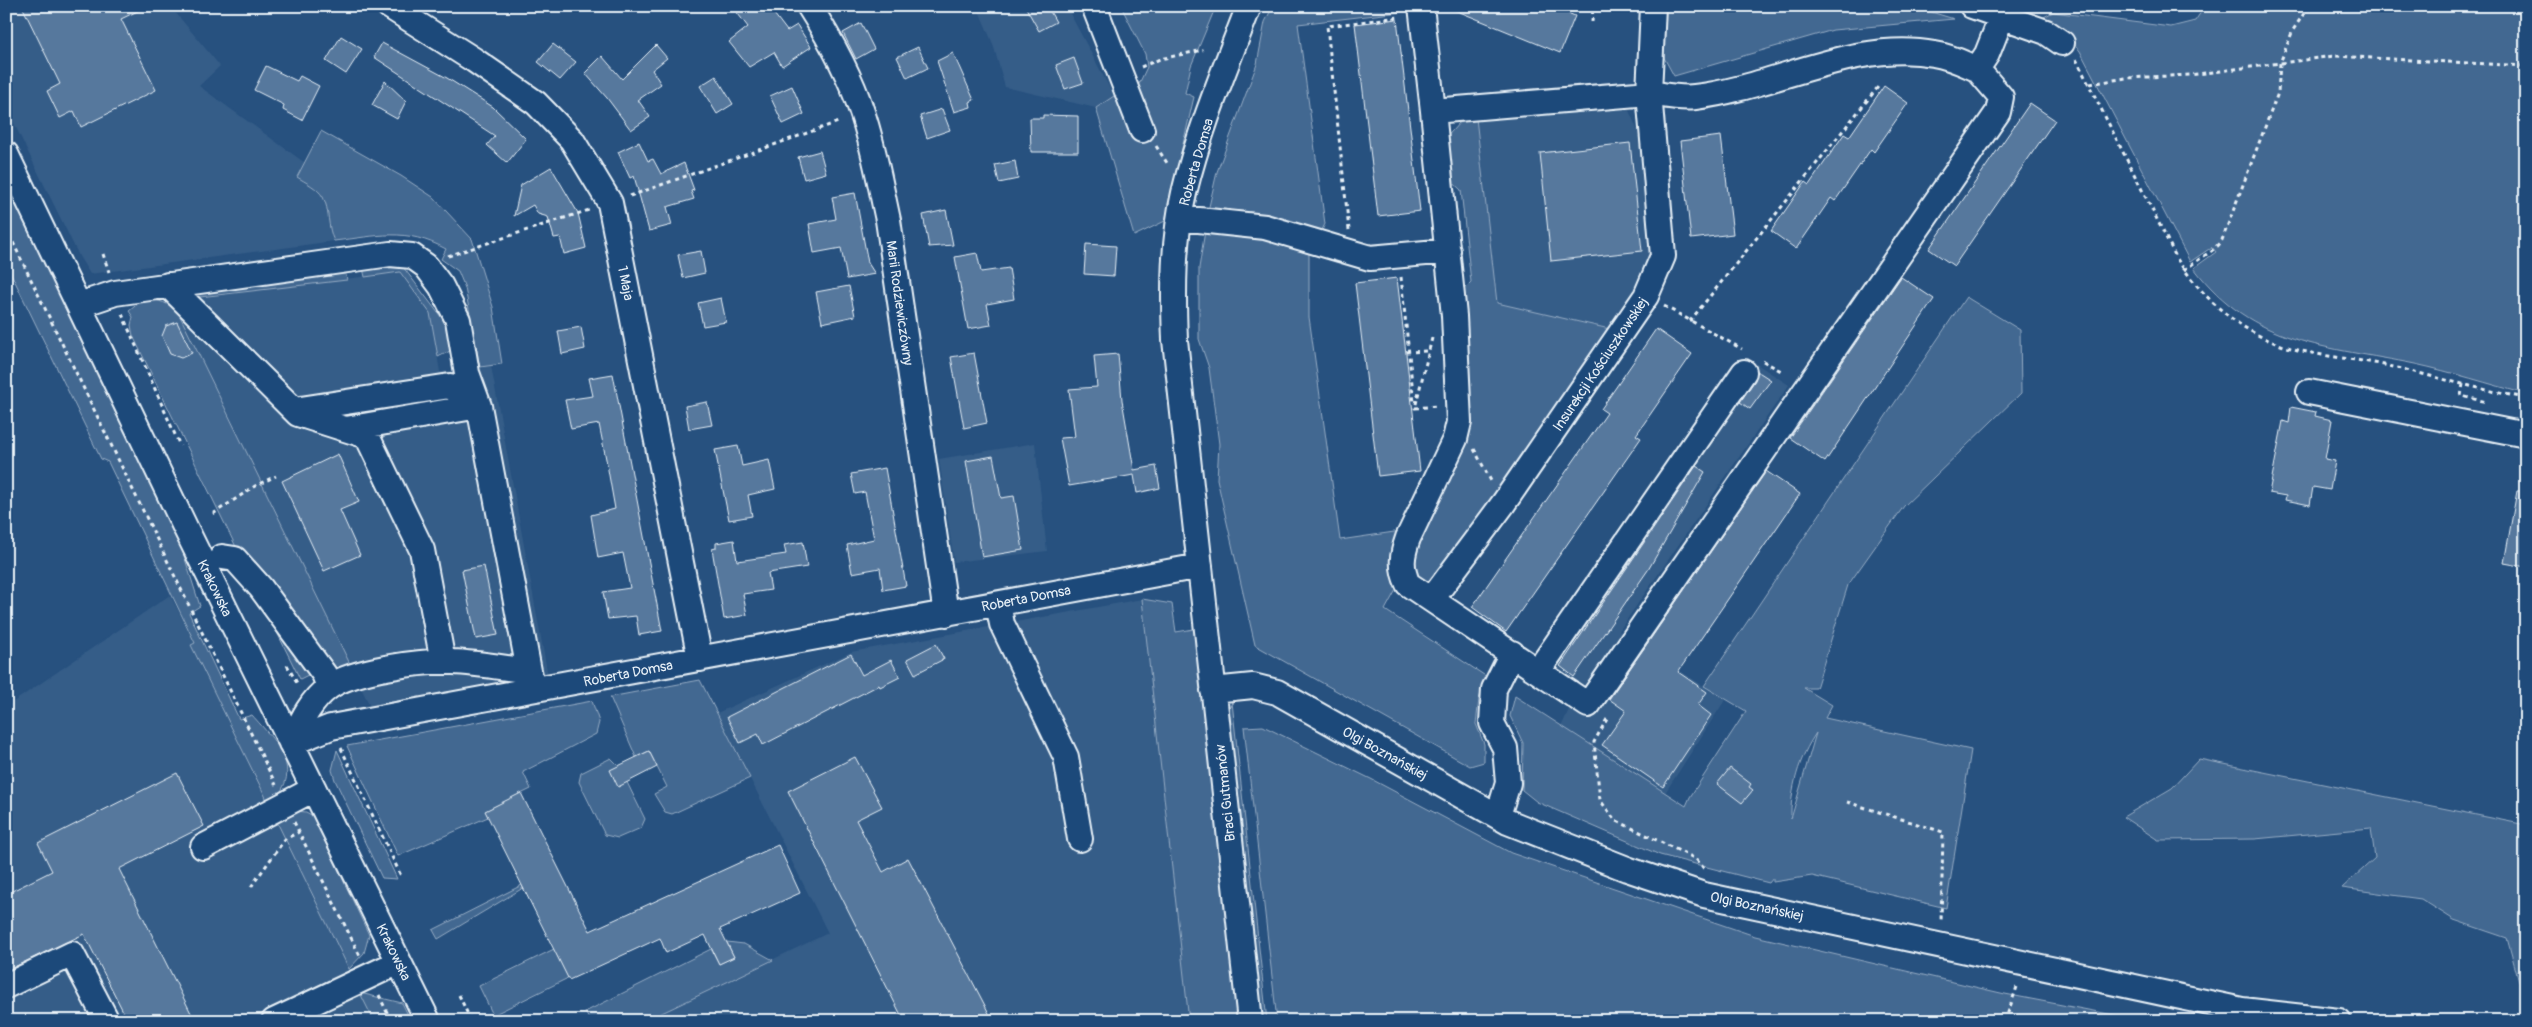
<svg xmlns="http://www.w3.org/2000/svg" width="2532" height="1027" font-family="Pangolin,sans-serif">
  <rect width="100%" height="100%" fill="#27517f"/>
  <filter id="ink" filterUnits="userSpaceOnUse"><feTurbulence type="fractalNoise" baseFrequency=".02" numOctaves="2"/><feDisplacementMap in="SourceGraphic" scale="10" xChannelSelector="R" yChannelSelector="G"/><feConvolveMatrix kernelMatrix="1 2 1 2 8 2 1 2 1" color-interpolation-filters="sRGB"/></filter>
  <g filter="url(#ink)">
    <path fill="#355d88" d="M6,6H170L220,66L199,86L305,163L321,131L401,176L433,197L447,211L334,241L90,274L80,258L6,107Z
      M977,6H1066L1114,96L1096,108L1005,87L993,44Z
      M1626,104L1638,131L1646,170L1656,254L1614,330L1497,303L1476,118Z
      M400,272L430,313L440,372L491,366L548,676L370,706L179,314L197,298Z
      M1755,363L1789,385L1619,631L1725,700L1665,793L1561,727L1571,705L1541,685Z
      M1035,443L1047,551L954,562L939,459Z
      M170,595L195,643L191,645L374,1021H6V707Z
      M1142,599L1189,1021H645L828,933L717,713L851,652Z"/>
    <path fill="#436891" stroke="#96acc4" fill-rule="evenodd" d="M1121,6H1216L1191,66L1185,93L1194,97L1165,221L1134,236L1096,108L1114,96L1139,84L1147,67L1145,54Z
      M1273,6H1401V12L1298,24L1325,224L1318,238L1208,211L1217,172L1257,64L1265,22Z
      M1663,6H1912L1954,19L1833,30L1674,76L1662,54Z
      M2205,6H2526V394C2489,384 2452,372 2415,364C2327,346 2253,346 2194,268L2216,252L2212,247L2190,262L2080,51L2071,40L2042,18L2053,12L2171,27L2195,21Z
      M1476,118L1497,303L1614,330L1428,589L1408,568L1385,610L1487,677L1479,699L1476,724L1484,744V762L1470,766L1255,645L1217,479L1219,444L1209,368L1199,339V268L1205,231L1250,234L1309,254V317L1340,540L1401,531L1457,452L1461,292L1471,282L1461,190L1446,176L1445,139L1459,123Z
      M321,131L401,176L433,197L472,239L493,307L502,364L480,367L465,288L458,271L441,259L446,249C405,227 378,236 334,241C327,227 330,210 323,197C318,188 305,182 297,177Z
      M6,185L179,540L200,606L189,613L239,719L252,715C276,742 307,772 269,804L191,645L195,643L108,462L101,459L6,263Z
      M400,263L448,326L450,351L438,357L430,313L400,272L365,277L363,268Z
      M345,271L347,280L191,298L195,292Z
      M1966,297L2020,330L2021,393L1904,506L1848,585L1816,688H1804L1832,705L1825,718L1971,750L1946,908L1812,876L1773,882V878L1769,883L1660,855L1537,802L1522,790L1523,743L1510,716L1515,696L1686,806L1690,797L1746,711L1704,686ZM1816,733L1791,819C1790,789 1799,758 1816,733Z
      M151,300C164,301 171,305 179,314L350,664L333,669L240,555L133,336L131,325L133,317L129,311L140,302Z
      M1142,599L1172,604L1176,632L1194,629L1237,1021H1189Z
      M263,604L314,672L300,679Z
      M700,680L750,778L672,814L665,812L654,794L667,787L649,751L636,757L610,697Z
      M592,701L599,722L596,734L523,772L531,789L486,811L488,817L398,856L347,746Z
      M1232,702L1267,1021H1262L1228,712Z
      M1263,726L1371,779L1511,853L1755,936L2005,994L2145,1021H1277L1244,727Z
      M337,750L397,879L382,878L335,780L332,770Z
      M611,758L619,766L645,819L641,828L618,838L605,835L579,782L581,773Z
      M2199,759L2526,825V988L2519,982L2507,938L2454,920L2421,899L2342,888L2375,858L2371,828L2255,839L2158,840L2123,817L2172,788Z
      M296,811L306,812L313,816L369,935L364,953L349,969L276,820Z
      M522,885L523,888L438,939L433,930Z
      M727,942L744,944L773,960L645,1021H590L585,1012L711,949L719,964L734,957Z
      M554,949L568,977L566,979L493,1015L479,986Z
      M360,993L402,1003L411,1021H374Z"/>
    <path fill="#57789d" stroke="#e8f1f8" d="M22,6H148L121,19L156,90L81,127L74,111L60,118L47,91L60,84Z
      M732,6H768L787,31L797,25L811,47L782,66L774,52L749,67L729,42L748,27Z
      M1025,6H1047L1056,22L1039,31Z
      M1445,6H1551L1575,16L1560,53Z
      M1397,19L1420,211L1378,216L1355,24Z
      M861,23L874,49L856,59L843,33Z
      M341,36L362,49L346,74L326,61Z
      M382,43L447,78L493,107L526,139L507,163L487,145L495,136L374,57Z
      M553,44L576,62L560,80L538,62Z
      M656,45L667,58L652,70L661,84L638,100L650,117L631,130L607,98L585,73L602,56L622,79Z
      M918,47L928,68L907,78L897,57Z
      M953,53L974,100L970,102L971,107L954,112L937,61Z
      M1074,58L1083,83L1065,89L1056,65Z
      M266,66L297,81L300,76L319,86L302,120L283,110L284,105L254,90Z
      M716,76L733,104L717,114L700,86Z
      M385,81L406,101L397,119L372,105Z
      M792,86L804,114L783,124L770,96Z
      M1884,86L1908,103L1874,152L1871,149L1835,201L1831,198L1796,249L1771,231L1805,182L1809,185L1844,134L1849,137Z
      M2030,103L2055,120L1954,266L1929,249Z
      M942,109L950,130L927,138L920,116Z
      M1043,115L1078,116V152H1031L1030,118H1043Z
      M1721,136L1733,234L1691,239L1680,141Z
      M639,142L648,161L653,159L661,174L684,163L694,190L691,191L694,199L667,207L672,225L649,231L634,176L630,178L618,152Z
      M1630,143L1642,251L1551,261L1540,153Z
      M820,151L826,173L804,179L798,157Z
      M1015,161L1018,179L999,183L995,165Z
      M551,167L578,213L586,248L564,254L560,237L554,238L548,217L538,214L533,205L514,216L521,185Z
      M855,193L868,263L875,274L847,279L841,248L814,253L809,224L836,219L832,197Z
      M946,210L953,245L929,247L923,215Z
      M1086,244L1116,246L1114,276L1084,274Z
      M701,251L705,273L683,278L678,255Z
      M977,253L981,272L1009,268L1014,299L987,304L991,325L968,329L955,257Z
      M1901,277L1934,299L1825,462L1790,438Z
      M1397,278L1420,471L1378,476L1355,283Z
      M849,286L855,316L822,323L816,292Z
      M721,298L726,322L703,326L698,303Z
      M177,322L192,353L181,358L170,354L162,336L166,326Z
      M581,327L585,349L562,354L558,331Z
      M1656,329L1692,354L1636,435L1641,438L1506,632L1472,607L1607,413L1601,409Z
      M974,353L987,423L964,428L951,357Z
      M1118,354L1122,400L1134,470L1156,466L1160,488L1137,493L1134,475L1069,486L1060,438L1075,437L1069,389L1097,387L1094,356Z
      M1757,371L1771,380L1750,409L1740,402L1755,380Z
      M613,374L662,631L639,635L636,616L608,619L603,592L630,588L623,553L598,558L591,515L615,509L607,464L599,424L571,429L565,400L593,396L589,378Z
      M707,402L712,425L689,429L685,406Z
      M2291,407L2316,412L2315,416L2332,420L2325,459L2335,461L2330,490L2313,487L2310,505L2285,500L2286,496L2269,493L2283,421L2289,423Z
      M738,446L742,466L769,460L775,489L748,495L752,516L729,520L715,450Z
      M338,454L359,502L340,510L360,555L324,571L282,481Z
      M993,456L1001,498L1014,496L1023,550L982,557L966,461Z
      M1696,466L1705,472L1648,570L1574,677L1560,666Z
      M885,468L906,586L883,590L880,568L852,573L847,545L874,539L865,492L855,494L851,474Z
      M1766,471L1800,494L1678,672L1707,692L1698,705L1711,715L1663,787L1602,745L1626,711L1609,699Z
      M2517,491H2526V567L2504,563Z
      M734,540L737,561L786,554L784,545L803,542L807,567L768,573L771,590L743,594L747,615L724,619L712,549L716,548V543Z
      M484,566L498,635L476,639L462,570Z
      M936,644L944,659L915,674L907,659Z
      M851,654L862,675L891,660L900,677L880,687L879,685L763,745L758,734L740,743L727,717Z
      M649,751L657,767L618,787L610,770Z
      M855,757L882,807L856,820L883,872L908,858L993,1021H904L788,791Z
      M1730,768L1751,784L1749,787L1753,790L1742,803L1717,784Z
      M177,773L204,826L119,869L195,1021H128L84,934L6,971V894L52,871L38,843Z
      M521,793L590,931L778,845L800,893L720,929L734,957L719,964L705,935L666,953L660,938L569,980L485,811Z"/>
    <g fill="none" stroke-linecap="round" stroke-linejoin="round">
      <g stroke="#e8f1f8" stroke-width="28">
        <path id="minor" d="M389,6L474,60L536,103L572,140L610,203L700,659
          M809,6C830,39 850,75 862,112C874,147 880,184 888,220L946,614
          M1094,6L1142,130
          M1249,6C1226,66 1199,130 1184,193C1173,241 1173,291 1175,340L1250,1021
          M1421,6L1433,111
          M1653,6L1649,93L1433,111L1454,316L1459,422L1455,439L1408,538C1402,555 1400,567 1408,584L1588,705L1998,112L2001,97L1977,69
          M1972,6L2046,32L2062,43
          M6,154L186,529L428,1021
          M1180,218L1265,227L1370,258L1448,251
          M168,285L298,414L367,436L422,550L443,662
          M79,305L115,293L390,254L412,256L426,266L441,286L458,320L467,373L479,406L346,429
          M2309,392L2526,435
          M294,410L450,386L479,406L529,671
          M222,557L235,559L261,588L324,674L329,687
          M1432,599L1503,504L1646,296L1663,256L1649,93C1664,95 1680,99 1695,97C1773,88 1855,39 1934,54C1949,56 1963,63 1977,69L1987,54L2002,16
          M998,604L1002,624L1066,757L1080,839
          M1538,671L1744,372
          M1213,690L1253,686L1277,692L1508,822L1627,869L1704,895L2242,1010L2339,1021
          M291,743L331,727L1200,566
          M291,743C301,722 310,701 329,687C353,670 424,660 453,662C478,663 504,668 529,671L532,685
          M1498,816L1508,783L1505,748L1492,723L1494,689L1512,653
          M203,847L314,789
          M6,986L72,954L107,1021
          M274,1021L399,962"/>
      </g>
      <path stroke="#e8f1f8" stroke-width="3" stroke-dasharray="4 4" stroke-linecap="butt" d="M1592,22L1593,6
        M2076,59L2177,259C2203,298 2238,331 2284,346C2318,357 2354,358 2389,366C2434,376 2480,390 2526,398
        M1141,67L1160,59L1203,50
        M2090,84L2126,78L2190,75L2334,56L2526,66
        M1156,146L1169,166
        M630,196L841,121
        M6,228L276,785
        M1349,230L1327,26L1400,17
        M103,254L109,272
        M448,256L589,210
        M2184,270L2214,249L2222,240L2278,93L2280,63L2293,30L2309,6
        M1401,277L1414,403
        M1664,306L1742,349
        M122,314L180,446
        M1690,321L1878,87
        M1432,338L1415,408L1437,406
        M1406,352L1428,351
        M1763,361L1783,372
        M2463,384L2461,396L2487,402
        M1474,449L1491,481
        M213,514L255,486L276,476
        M287,665L298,685
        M1607,719L1594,742L1600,800L1615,820L1696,859L1706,871
        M341,748L402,878
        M1847,802L1943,832L1941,923
        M294,822L360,956
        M251,887L285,839L299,832
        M379,995L391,1021
        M459,995L471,1021
        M2523,1009H2526
        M2005,1021L2018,984"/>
      <use href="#minor" stroke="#1f4a7a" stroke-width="24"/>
    </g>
  </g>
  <g text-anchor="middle" stroke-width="4" stroke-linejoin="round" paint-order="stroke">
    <g font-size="14" fill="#e8f1f8" stroke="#1f4a7a">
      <text transform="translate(1196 162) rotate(-74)" y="5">Roberta Domsa</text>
      <text transform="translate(626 283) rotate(79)" y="5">1 Maja</text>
      <text transform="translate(900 303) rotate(82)" y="5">Marii Rodziewiczówny</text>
      <text transform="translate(1600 364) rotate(-56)" y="5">Insurekcji Kościuszkowskiej</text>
      <text transform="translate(215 588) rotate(64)" y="5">Krakowska</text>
      <text transform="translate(1026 598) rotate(-11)" y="5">Roberta Domsa</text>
      <text transform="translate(628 673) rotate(-11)" y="5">Roberta Domsa</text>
      <text transform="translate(1385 753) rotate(29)" y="5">Olgi Boznańskiej</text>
      <text transform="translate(1225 793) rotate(-96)" y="5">Braci Gutmanów</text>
      <text transform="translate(1757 906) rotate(12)" y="5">Olgi Boznańskiej</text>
      <text transform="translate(394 952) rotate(64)" y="5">Krakowska</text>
    </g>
  </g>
  <rect width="2532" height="1027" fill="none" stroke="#1f4a7a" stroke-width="25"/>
  <rect x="12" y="12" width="2507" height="1002" fill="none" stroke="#e8f1f8" stroke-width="2" filter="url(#ink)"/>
</svg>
